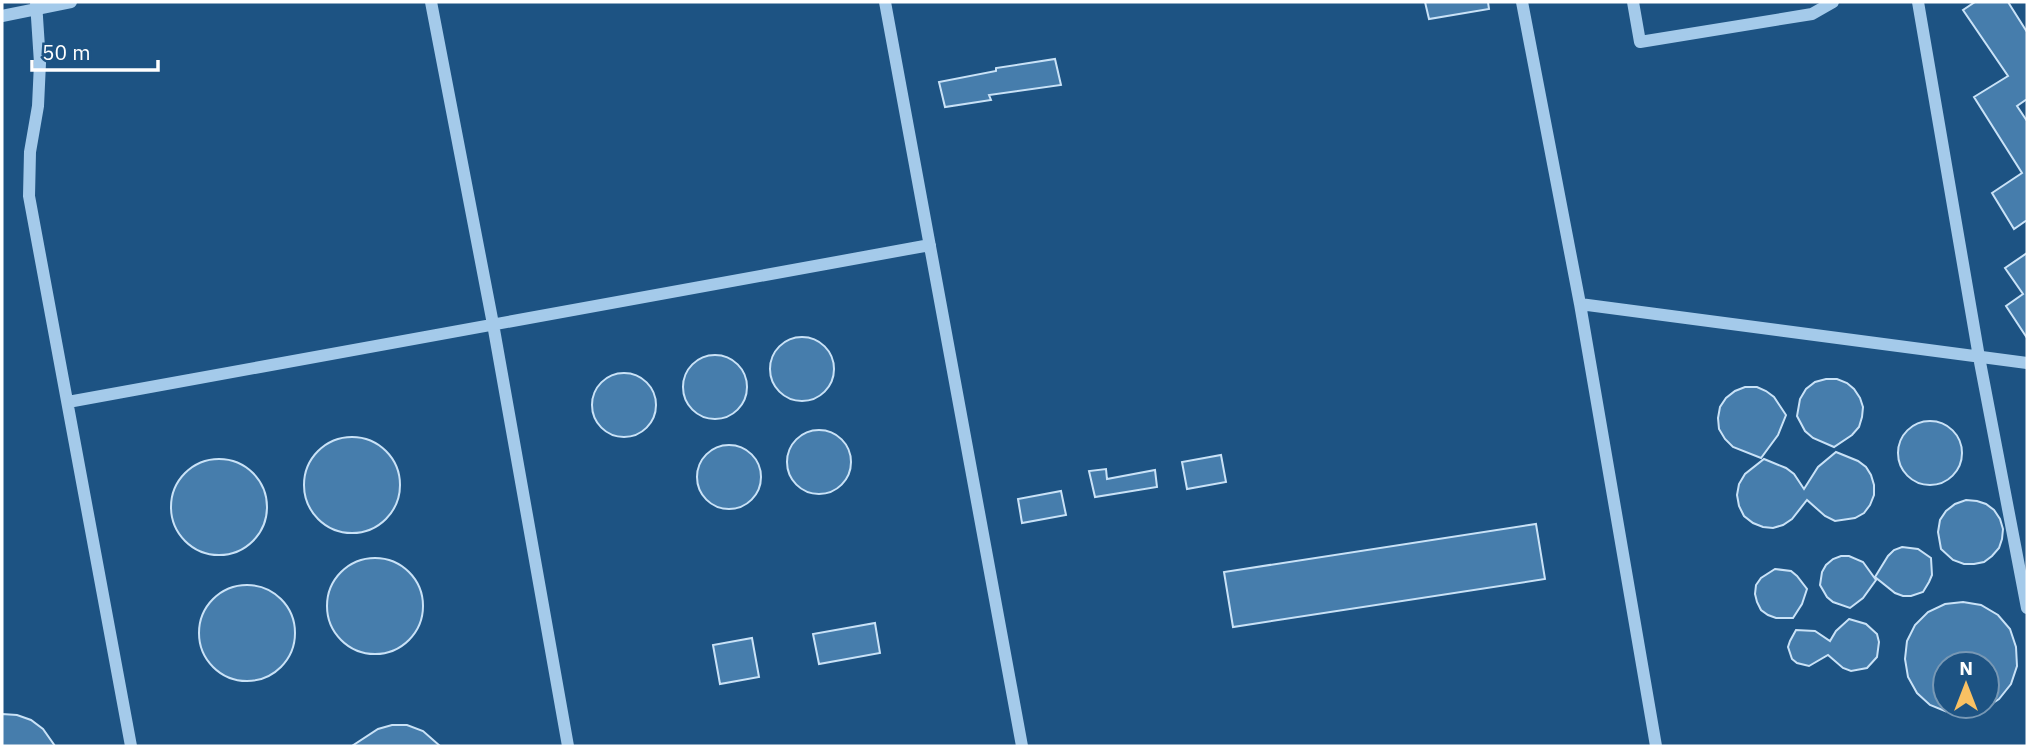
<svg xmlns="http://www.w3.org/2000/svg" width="2029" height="748" font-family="'IBM Plex Sans',sans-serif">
  <rect width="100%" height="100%" fill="#1d5383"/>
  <path fill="#467dac" stroke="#c9e2f7" stroke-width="2" d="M1425,2H1488L1489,9L1429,19Z
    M1975,2H2008L2027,32V99L2017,106L2027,121V220L2014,229L1992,193L2022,173L1974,97L2008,76L1963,10Z
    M1055,59L1061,85L989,95L991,100L945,107L939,82L996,71V68Z
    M2027,253V338L2006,306L2023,294L2005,268Z
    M770 369a32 32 0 1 1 64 0a32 32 0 1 1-64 0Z
    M683 387a32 32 0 1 1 64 0a32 32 0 1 1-64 0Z
    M592 405a32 32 0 1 1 64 0a32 32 0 1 1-64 0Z
    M1826,379H1837L1847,383L1854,389L1860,398L1863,407L1862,417L1859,427L1852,435L1834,447L1813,438L1805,431L1797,416L1800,399L1806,389L1815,382Z
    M1745,387H1757L1766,391L1774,397L1786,415L1778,435L1761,458L1733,447L1725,439L1719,429L1718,418L1720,407L1726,398L1735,391Z
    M1898 453a32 32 0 1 1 64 0a32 32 0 1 1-64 0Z
    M787 462a32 32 0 1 1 64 0a32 32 0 1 1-64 0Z
    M304 485a48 48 0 1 1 96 0a48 48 0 1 1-96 0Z
    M697 477a32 32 0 1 1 64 0a32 32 0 1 1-64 0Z
    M1836,452L1858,461L1866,467L1871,475L1874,485V495L1870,505L1864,513L1855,518L1835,521L1825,516L1807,500L1792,519L1783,525L1773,528L1763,527L1753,523L1744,516L1739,506L1737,495L1739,484L1745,474L1764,459L1786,468L1794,474L1804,489L1818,467Z
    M1221,455L1226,482L1187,489L1182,462Z
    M171 507a48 48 0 1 1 96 0a48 48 0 1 1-96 0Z
    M1106,469L1107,479L1155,470L1157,487L1095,497L1089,471Z
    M1061,491L1066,515L1022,523L1018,499Z
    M1966,500L1977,501L1986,504L1994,510L2000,519L2003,529L2002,539L1999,548L1992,556L1984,562L1974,564H1964L1953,560L1941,549L1938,532L1940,520L1946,511L1955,504Z
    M1536,524L1545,579L1233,627L1224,572Z
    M1902,547L1918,549L1931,558L1932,575L1929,582L1923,592L1911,596H1903L1895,593L1875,577L1888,556L1894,550Z
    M1841,556H1849L1863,562L1876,580L1863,598L1850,608L1833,602L1827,597L1820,585L1822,572L1826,565L1833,559Z
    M327 606a48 48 0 1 1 96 0a48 48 0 1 1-96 0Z
    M1775,569L1791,571L1797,576L1807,589L1802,604L1793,618H1776L1768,615L1761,610L1757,602L1755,594L1756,585L1761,578Z
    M199 633a48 48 0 1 1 96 0a48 48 0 1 1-96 0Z
    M1963,602L1981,605L1998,615L2010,629L2016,647L2017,666L2011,684L1999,699L1987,707V664H1945V711L1930,705L1917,693L1908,677L1905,659L1907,641L1915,625L1928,612L1945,604Z
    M1849,619L1866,624L1877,634L1879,642L1877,657L1867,668L1851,671L1843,668L1828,655L1809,666L1797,663L1792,659L1788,647L1790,641L1796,630L1815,631L1830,641L1836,631Z
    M875,623L880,653L819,664L813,634Z
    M752,638L759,677L720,684L713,645Z
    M2,714L17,715L31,720L43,729L55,746H2Z
    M392,725H407L423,731L440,746H352L378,729Z"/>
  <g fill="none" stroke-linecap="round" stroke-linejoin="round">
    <path stroke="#a4caea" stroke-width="12" d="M36,2L40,63L38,106L30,152L29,196L131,746
      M431,2L493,324L568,746
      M885,2L1022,746
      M1522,2L1580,304L2027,363
      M1633,2L1640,42L1812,14L1833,2
      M1918,2L1979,357L2027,608
      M2,16L71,2
      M1580,304L1656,746
      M68,402L930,245"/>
  </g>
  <rect width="2029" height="748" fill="none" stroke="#ffffff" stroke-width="7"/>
  <g transform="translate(1966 685)"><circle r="33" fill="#1d5383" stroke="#7798b5" stroke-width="2"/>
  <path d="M0-5L12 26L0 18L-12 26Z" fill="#f9c163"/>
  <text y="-10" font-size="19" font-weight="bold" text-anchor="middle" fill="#ffffff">N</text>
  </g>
  <path d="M32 60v10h126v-10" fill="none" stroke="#ffffff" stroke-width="3.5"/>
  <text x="42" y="60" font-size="21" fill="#ffffff" stroke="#1d5383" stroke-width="5" paint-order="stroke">50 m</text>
</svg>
